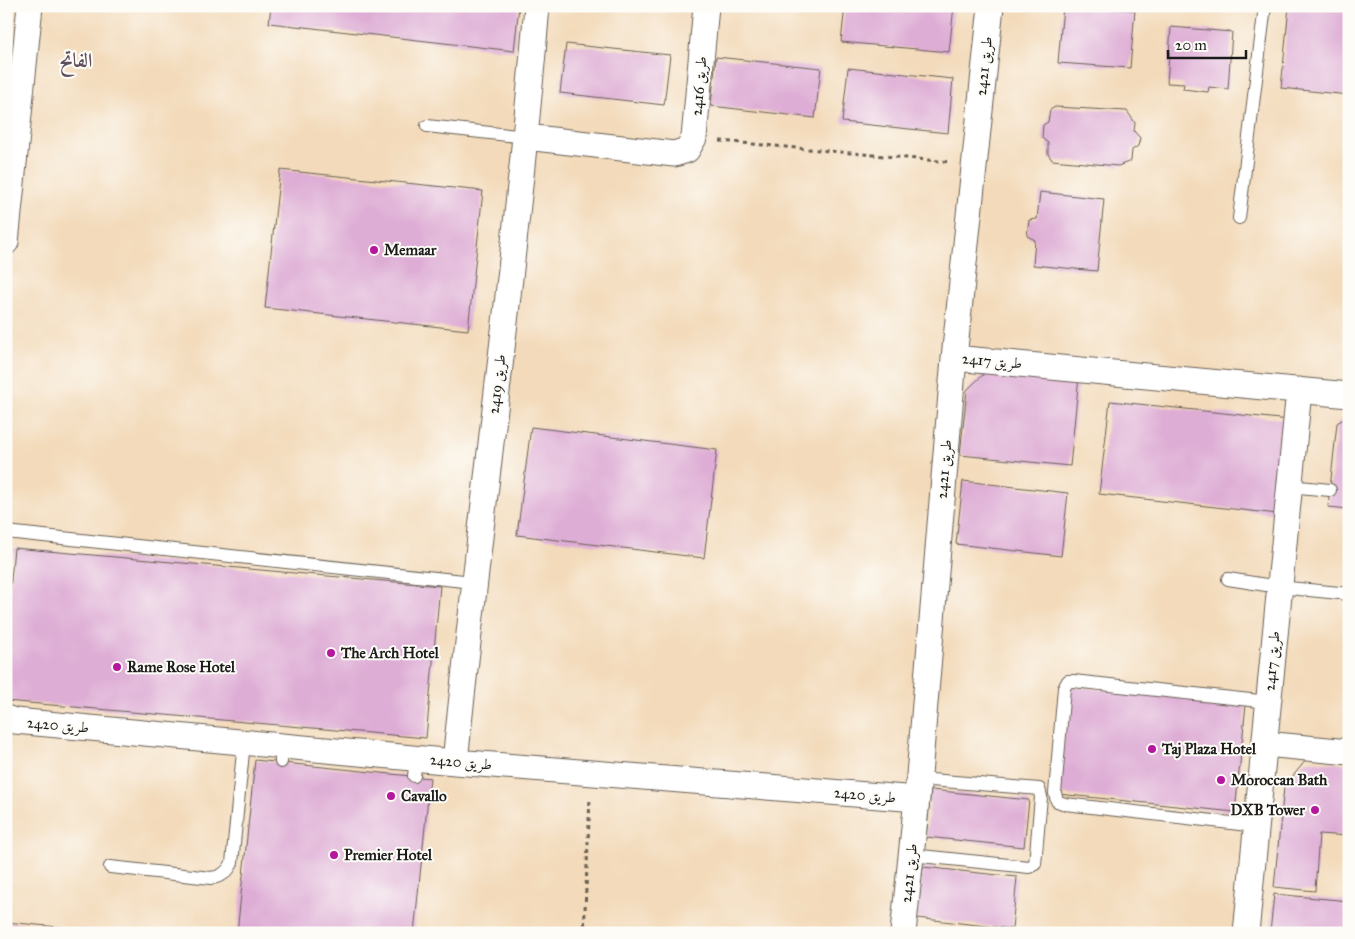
<svg xmlns="http://www.w3.org/2000/svg" width="1355" height="939" font-family="'IM FELL Great Primer',Amiri,serif">
  <rect width="100%" height="100%" fill="#fdfcf7"/>
  <filter id="ink" filterUnits="userSpaceOnUse"><feTurbulence type="fractalNoise" baseFrequency=".02" numOctaves="2"/><feDisplacementMap in="SourceGraphic" scale="10" xChannelSelector="R" yChannelSelector="G"/><feConvolveMatrix kernelMatrix="1 2 1 2 8 2 1 2 1" color-interpolation-filters="sRGB"/></filter>
  <filter id="wash" filterUnits="userSpaceOnUse"><feTurbulence type="fractalNoise" baseFrequency=".0096" numOctaves="4" result="noise"/><feDisplacementMap in="SourceGraphic" scale="20" xChannelSelector="R" yChannelSelector="G"/><feGaussianBlur stdDeviation="1.12" result="paint"/><feColorMatrix in="noise" values="0 0 0 0 0 0 0 0 0 0 0 0 0 0 0 0 0 1.4 0 .05"/><feComposite in="paint" operator="in"/></filter>
  <g filter="url(#wash)">
    <rect width="100%" height="100%" fill="#f3daba"/>
    <g id="blocks">
      <path fill="#deadd5" d="M271,6H519L514,51L269,23Z
        M845,6H954L949,52L841,42Z
        M1063,6L1135,10L1130,68L1058,63Z
        M1289,6H1349V95L1281,88Z
        M1171,27L1232,32L1228,89L1209,87L1208,92L1183,89L1184,84L1167,83Z
        M566,44L670,55L664,105L560,93Z
        M716,57L821,68L815,118L711,106Z
        M848,68L953,79L948,133L842,122Z
        M1055,107L1127,111L1135,123L1134,131L1140,138L1138,146L1132,150L1131,161L1118,166L1052,160L1048,154V143L1042,138L1043,125L1048,122L1050,110Z
        M280,170L483,191L468,330L265,308Z
        M1040,192L1104,199L1097,271L1033,265L1035,240L1027,236L1029,220L1037,219Z
        M991,367L1079,376L1070,466L960,455L967,390Z
        M1110,401L1289,420L1278,514L1099,494Z
        M1349,416V509L1328,507L1337,423Z
        M531,427L717,450L704,558L517,535Z
        M963,481L1068,493L1061,556L956,544Z
        M14,548L440,586L426,738L6,701V632Z
        M1069,686L1246,704L1235,812L1058,794Z
        M255,760L430,778L414,933H237Z
        M1306,760L1349,764V836L1319,834L1315,891L1274,887L1284,787Z
        M931,790L1029,800L1024,847L926,837Z
        M923,867L1017,877L1012,929L917,918Z
        M1274,894L1349,901V933H1270Z
        M6,922L100,931V933H6Z"/>
    </g>
  </g>
  <g filter="url(#ink)">
    <use href="#blocks" fill-opacity="0" stroke="#675e53" stroke-width="1"/>
    <g fill="none" stroke-linecap="round" stroke-linejoin="round">
      <g stroke="#675e53" stroke-width="14">
        <path id="lane" d="M427,126L526,137
          M1239,218L1265,6
          M1289,486L1330,490
          M6,532L473,582
          M1228,579L1279,587L1349,594
          M281,762V746
          M414,776L416,758
          M1257,826L1065,804L1057,801L1055,793L1064,688L1068,681H1073L1269,702
          M911,855L1029,867L1035,864L1041,797L1039,789L919,779
          M110,867L211,878C221,877 228,872 232,863L244,742"/>
      </g>
      <g stroke="#675e53" stroke-width="27">
        <path id="street" d="M526,137L674,154L687,150L694,138L706,6
          M6,242L30,6
          M954,358L1349,395
          M6,718L15,721L455,762L917,799
          M1264,744L1349,752
          M455,762C481,510 516,259 537,6
          M903,933L917,799L954,358L991,6
          M1246,933L1299,390"/>
      </g>
      <path stroke="#675e53" stroke-width="3" stroke-dasharray="4 4" stroke-linecap="butt" d="M720,141L950,162
        M584,933L590,798"/>
      <use href="#lane" stroke="#fff" stroke-width="12"/>
      <use href="#street" stroke="#fff" stroke-width="25"/>
    </g>
  </g>
  <g fill="#b5179e" stroke="#fdfcf7" stroke-width="2">
    <circle cx="374" cy="250" r="5"/>
    <circle cx="331" cy="653" r="5"/>
    <circle cx="117" cy="667" r="5"/>
    <circle cx="1152" cy="749" r="5"/>
    <circle cx="1221" cy="780" r="5"/>
    <circle cx="391" cy="796" r="5"/>
    <circle cx="1315" cy="810" r="5"/>
    <circle cx="334" cy="855" r="5"/>
  </g>
  <g text-anchor="middle" stroke-width="4" stroke-linejoin="round" paint-order="stroke">
    <g font-size="15" fill="#1c1c1c" stroke="#fdfcf7">
      <text transform="translate(984 66) rotate(-84)" y="5">طريق 2421</text>
      <text transform="translate(699 86) rotate(-85)" y="5">طريق 2416</text>
      <text transform="translate(992 361) rotate(5)" y="5">طريق 2417</text>
      <text transform="translate(497 384) rotate(-83)" y="5">طريق 2419</text>
      <text transform="translate(944 469) rotate(-85)" y="5">طريق 2421</text>
      <text transform="translate(1272 661) rotate(-85)" y="5">طريق 2417</text>
      <text transform="translate(58 725) rotate(5)" y="5">طريق 2420</text>
      <text transform="translate(461 762) rotate(5)" y="5">طريق 2420</text>
      <text transform="translate(865 795) rotate(5)" y="5">طريق 2420</text>
      <text transform="translate(909 873) rotate(-84)" y="5">طريق 2421</text>
    </g>
    <g font-size="15" font-weight="bold" fill="#1c1c1c" stroke="#fdfcf7" text-anchor="start">
      <text x="384" y="255">Memaar</text>
      <text x="341" y="658">The Arch Hotel</text>
      <text x="127" y="672">Rame Rose Hotel</text>
      <text x="1162" y="754">Taj Plaza Hotel</text>
      <text x="1231" y="785">Moroccan Bath</text>
      <text x="401" y="801">Cavallo</text>
      <text x="1305" y="815" text-anchor="end">DXB Tower</text>
      <text x="344" y="860">Premier Hotel</text>
    </g>
    <g font-size="20" font-weight="bold" fill="#604f5d" stroke="#fdfcf7">
      <text x="76" y="67">الفاتح</text>
    </g>
  </g>
  <rect width="1355" height="939" fill="none" stroke="#fdfcf7" stroke-width="25"/>
  <path d="M1168 50v8h78v-8" fill="none" stroke="#1c1c1c" stroke-width="2.5"/>
  <text x="1175" y="50" font-size="15" fill="#1c1c1c" stroke="#fdfcf7" stroke-width="4" paint-order="stroke">20 m</text>
</svg>
